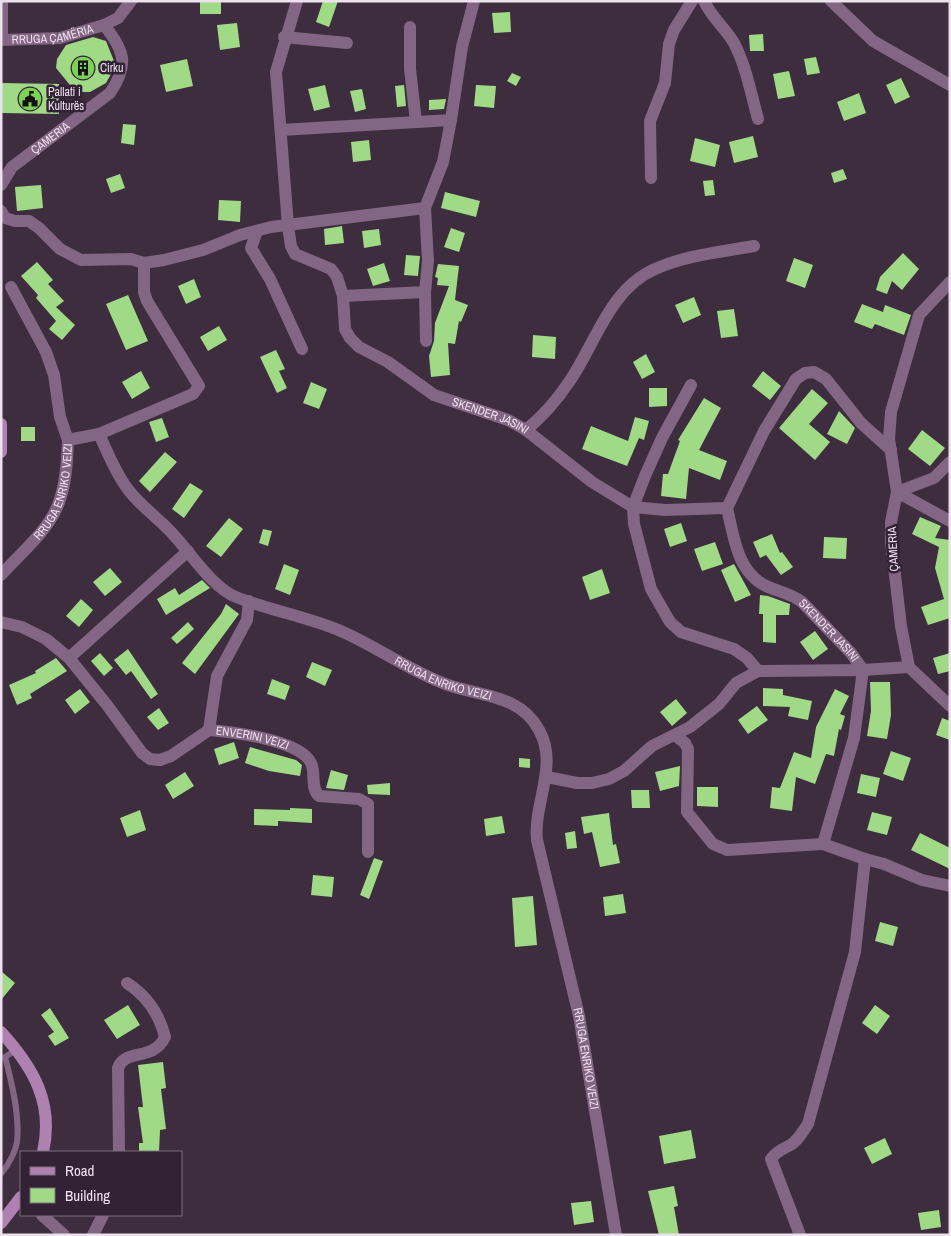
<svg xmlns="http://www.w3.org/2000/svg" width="951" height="1236" font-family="'Archivo Narrow',sans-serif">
  <rect width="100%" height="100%" fill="#3e2c3f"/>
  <path fill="#a0da87" d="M200,1H221V14H200Z
    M323,1H338L329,27L316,22Z
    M510,12L511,32L494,33L492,13Z
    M237,23L240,47L220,50L217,25Z
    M763,34L764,51H750L749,35Z
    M93,37L106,41L114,61L111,62V74L106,83L90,92H82L74,90L56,68L57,59L66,45Z
    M816,57L820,73L807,75L804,59Z
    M187,59L193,86L166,92L160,65Z
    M789,71L795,96L778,99L773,74Z
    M512,73L521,77L516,86L507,81Z
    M901,78L910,97L895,104L886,85Z
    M1,83L59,84V114L1,113Z
    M325,85L330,107L314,111L308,89Z
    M404,85L406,106L397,107L395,86Z
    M476,85L496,86L494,108L474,106Z
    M362,89L366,109L355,112L350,91Z
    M859,93L866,113L844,121L837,102Z
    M446,99L444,109L429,110V100Z
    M123,124L136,125L134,145L121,143Z
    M753,136L758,157L734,163L729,142Z
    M695,138L720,145L715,167L690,161Z
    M369,140L371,160L353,162L351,142Z
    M843,169L847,179L834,183L831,173Z
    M120,174L125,188L111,193L106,179Z
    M713,180L715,195L705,196L703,181Z
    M41,185L43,208L17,211L15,187Z
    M445,192L480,201L476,217L441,208Z
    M219,200L241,201L240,222L218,220Z
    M342,226L344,243L325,245L324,229Z
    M451,228L465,233L459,252L444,247Z
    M379,229L381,245L364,248L362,231Z
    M903,253L919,269L902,290L892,281L887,294L876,290L880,277Z
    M406,255L420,256L418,276L404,275Z
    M794,258L813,265L805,288L786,281Z
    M37,262L53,280L48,284L64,301L56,307L75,325L62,340L49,329L56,321L36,298L38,295L21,276Z
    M384,263L390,281L373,286L367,269Z
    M438,264L459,266L455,300L468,305L461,322L459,321L455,344L448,343L450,375L431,377L429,356L434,341L435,323L449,286L437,285L438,278L435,277Z
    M194,279L201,297L186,304L178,286Z
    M128,295L148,341L126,350L106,304Z
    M694,297L701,315L683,323L675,305Z
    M862,304L883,312L885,305L911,315L904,335L875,324L872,329L854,322Z
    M734,309L738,336L721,338L717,311Z
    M219,326L227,340L208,351L200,337Z
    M533,335L556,337L555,359L532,357Z
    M276,350L285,369L279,371L287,388L277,393L260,357Z
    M646,354L655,372L642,379L633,362Z
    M141,371L150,388L132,399L122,382Z
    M763,371L781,386L770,400L752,386Z
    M311,382L327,389L319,409L303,403Z
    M649,388H667V406L649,407Z
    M812,389L828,403L809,424L830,442L815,460L779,428Z
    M704,398L721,408L699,450L727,461L720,480L689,468L686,499L661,496L663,474H668L680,441L678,440Z
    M839,411L855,428L847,444L827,434Z
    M635,417L649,421L644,440L639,438L627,466L582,449L591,426L628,441Z
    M162,418L169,437L156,442L149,422Z
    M21,427H35V441H21Z
    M922,430L945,448L930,466L908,449Z
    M165,452L177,462L150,492L139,481Z
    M190,483L203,491L184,518L172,509Z
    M920,517L941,526L935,538L950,540V618L928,625L921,607L944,599L935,568L939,547L912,534Z
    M229,518L243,529L221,557L206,546Z
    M681,523L687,541L670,547L664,529Z
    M263,529L272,531L268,546L259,543Z
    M772,534L780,553L782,552L793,567L781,575L766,555L760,558L753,542Z
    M824,537L847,538L846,559L823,558Z
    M715,542L723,564L702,571L694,549Z
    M284,564L299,570L290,595L275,589Z
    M734,564L751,595L735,602L721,570Z
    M110,568L122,582L105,596L93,582Z
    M602,569L610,593L590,600L582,577Z
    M202,580L210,588L166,615L157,599L175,588L179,595Z
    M760,595L768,596L790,604L789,615H776V643L763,642V614H759Z
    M81,599L93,610L79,627L66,616Z
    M226,604L239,614L195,674L182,663L221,614Z
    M188,622L194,629L177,644L171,638Z
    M815,631L828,649L813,660L800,642Z
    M128,649L158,694L151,699L131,671L126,675L114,660Z
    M100,653L113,668L104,676L91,661Z
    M950,653V671L938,674L933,658Z
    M56,658L67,671L30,694L32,698L17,705L9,685L36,673L35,671Z
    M312,662L332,670L325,686L306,677Z
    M272,679L290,686L285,700L267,694Z
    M870,682H890L891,715L887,739L867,736L871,711Z
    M763,688L783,689V695L812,701L808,720L788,716L790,707L763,706Z
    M80,689L90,702L75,714L65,700Z
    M835,689L849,696L840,714L845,716L841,730L839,729L834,756L826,754L815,784L796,777L792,811L770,808L772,787L780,788L794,752L811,758L816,727Z
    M676,699L687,713L672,726L660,712Z
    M757,706L768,720L748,734L738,720Z
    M159,708L169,723L158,730L147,717Z
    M942,718L950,721V740L936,735Z
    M234,742L239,758L219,765L214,749Z
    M250,747L296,760L302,765L300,776L269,771L245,763Z
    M891,751L911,758L903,781L883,774Z
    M519,758L530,759V768L519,767Z
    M680,766L679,786L660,791L655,772Z
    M331,770L348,775L344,790L326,788Z
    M185,772L194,786L173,799L165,785Z
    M861,774L880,778L876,797L857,793Z
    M390,783V795L368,794L367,785Z
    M697,787H718V807L697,806Z
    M631,790H649L650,808H632Z
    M290,808L312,809V823L278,821V826L254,825V809L290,810Z
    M140,810L146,830L127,837L120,818Z
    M872,812L892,817L887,835L867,830Z
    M609,813L613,845L616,844L620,863L600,867L592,832L584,834L581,817Z
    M502,816L505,833L486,836L484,819Z
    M575,831L577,848L567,849L565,833Z
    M920,833L950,848V869L911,850Z
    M374,858L383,861L369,899L360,895Z
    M313,875L334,877L332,897L311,895Z
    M623,894L626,913L605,916L603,897Z
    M533,896L537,945L515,947L512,898Z
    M880,922L898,927L893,946L875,941Z
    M1,971L15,983L1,1000Z
    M128,1005L140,1025L117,1039L104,1020Z
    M875,1005L890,1016L877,1034L862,1023Z
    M50,1008L69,1038L55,1046L48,1036L54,1032L41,1015Z
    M163,1062L166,1088L161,1089L166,1129L160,1130L159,1152H139V1143H143L138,1107H143L138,1065Z
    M691,1130L696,1158L664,1164L659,1136Z
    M885,1138L892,1154L872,1164L864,1148Z
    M674,1186L678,1206L674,1207L679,1235H659L648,1191Z
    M591,1201L594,1222L574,1225L571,1203Z
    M939,1210L941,1227L921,1230L918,1213Z"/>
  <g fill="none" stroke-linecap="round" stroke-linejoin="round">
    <path stroke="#826684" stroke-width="6" d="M1,1174C8,1165 15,1154 17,1142C20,1116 12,1083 5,1057L16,1050"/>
    <g stroke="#826684" stroke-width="12">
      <path id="s1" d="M297,1L276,72L288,226L291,246L295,254L331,269L337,277L343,296L345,329L350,338L359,347L388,362L434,395L508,420L526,430L592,482L633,507L665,510L727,508C734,537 737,572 766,586C779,592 790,593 802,602L851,653L863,670L909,667"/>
      <path d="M704,1C712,18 726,29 734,43C746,66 751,94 758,119"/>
      <path d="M831,1L873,41L950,85"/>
      <path d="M410,27V69L416,122"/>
      <path d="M284,37L347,43"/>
      <path id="s2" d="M1,40L60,38L104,25"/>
      <path d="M2,40V1"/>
      <path d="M281,130L451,120L462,47L474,1"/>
      <path d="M651,178L650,121L665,83L669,44L674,30L692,1"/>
      <path id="s3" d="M1,185L12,167L110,93C129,65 125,51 104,25L118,18L131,1"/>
      <path d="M1,211L5,218L15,221H29L39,228L60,249L81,260L131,259L144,263L164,260L203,250L240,235L271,227L425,208"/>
      <path d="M257,231L251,248L270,279L302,349"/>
      <path d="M950,282L919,315L891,412L889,439L897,492L950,521"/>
      <path d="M11,287L46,352L54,375L60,417L68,440"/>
      <path d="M425,292L426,341"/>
      <path d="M343,296L425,292L428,261L425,208L443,162L451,120"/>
      <path d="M691,385L662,438L645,476L633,507L634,524L651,589L670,622L681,632L734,649L747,658L758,671"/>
      <path d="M526,430C542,417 557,400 569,382C595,345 609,289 655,269C686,255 721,252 754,246"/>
      <path d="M99,434L193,394L199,386L147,301L144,292V263"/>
      <path d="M727,508L764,431L796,379L805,373L814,372L826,379L861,423L891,450"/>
      <path id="s4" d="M1,575C50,523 66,517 68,440L99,434C108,453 115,472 127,488C139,505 156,516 170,531C188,549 212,588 236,597C271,611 309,617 343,632C379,648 411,672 448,685C480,696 521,695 539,730C559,765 533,804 537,840L579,1016L616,1235"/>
      <path id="s5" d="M1,622L22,627L46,639L69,658L107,705L142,753L150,759L160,760L171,756L209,730C233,732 300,740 311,763C316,773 310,788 319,796L359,799L368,804V852"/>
      <path d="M69,658L188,551"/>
      <path d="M909,667L901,626L891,541V522L897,492L934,478L950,462"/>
      <path d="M909,667L950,706"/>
      <path d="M209,730L217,676L247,620L249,601"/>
      <path d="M676,736L685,743L688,749L687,812L713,844L727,850L823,844L865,859L855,952L808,1124C803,1131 799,1139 792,1144C784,1149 776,1151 771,1159L800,1235"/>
      <path d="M547,777L577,783H592L609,779L624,771L652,746L690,727L719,704L736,683L758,671L863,670L854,738L823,844"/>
      <path d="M865,859L884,864L922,880L950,886"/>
      <path d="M119,1152L118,1068C125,1048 153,1062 165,1037C159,1013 147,996 127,983"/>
      <path d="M42,1215L64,1235"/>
      <path d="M93,1235L103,1215"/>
    </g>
    <path stroke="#ae81b1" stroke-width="12" d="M1,424V452
      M1,1032C34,1068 54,1104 43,1152
      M1,1223L21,1197"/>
  </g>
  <defs>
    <g id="building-disc" transform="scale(1.25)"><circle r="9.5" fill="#7dd154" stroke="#332235"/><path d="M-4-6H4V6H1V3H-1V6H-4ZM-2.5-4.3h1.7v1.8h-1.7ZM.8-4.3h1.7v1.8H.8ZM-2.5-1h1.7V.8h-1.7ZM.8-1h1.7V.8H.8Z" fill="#111"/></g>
    <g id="civic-disc" transform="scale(1.25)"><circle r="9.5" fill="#7dd154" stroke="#332235"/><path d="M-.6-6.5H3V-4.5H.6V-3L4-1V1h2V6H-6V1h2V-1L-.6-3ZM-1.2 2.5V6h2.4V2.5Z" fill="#111"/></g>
  </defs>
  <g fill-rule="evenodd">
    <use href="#building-disc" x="83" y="68"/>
    <use href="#civic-disc" x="30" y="99"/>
  </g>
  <g text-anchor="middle" stroke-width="5" stroke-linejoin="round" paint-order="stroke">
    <g font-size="12" fill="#ede1ed" stroke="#332235">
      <text dy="4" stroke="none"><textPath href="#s2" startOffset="52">RRUGA ÇAMËRIA</textPath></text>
      <text dy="4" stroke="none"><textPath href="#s3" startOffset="69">ÇAMERIA</textPath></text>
      <text dy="4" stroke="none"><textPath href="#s1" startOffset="532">SKENDER JASINI</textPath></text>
      <text dy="4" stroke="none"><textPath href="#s4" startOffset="102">RRUGA ENRIKO VEIZI</textPath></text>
      <text transform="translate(893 549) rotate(-93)" y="4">ÇAMERIA</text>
      <text dy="4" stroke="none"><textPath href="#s1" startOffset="966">SKENDER JASINI</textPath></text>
      <text dy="4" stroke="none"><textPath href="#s4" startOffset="628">RRUGA ENRIKO VEIZI</textPath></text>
      <text dy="4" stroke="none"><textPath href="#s5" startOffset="320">ENVERINI VEIZI</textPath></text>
      <text dy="4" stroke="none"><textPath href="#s4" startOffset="1076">RRUGA ENRIKO VEIZI</textPath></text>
    </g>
    <g font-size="12" fill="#ede1ed" stroke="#332235" text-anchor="start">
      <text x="100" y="72">Cirku</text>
      <text x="48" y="96">Pallati i<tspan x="48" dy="14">Kulturës</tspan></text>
    </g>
  </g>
  <rect width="951" height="1236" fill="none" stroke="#ede1ed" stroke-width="5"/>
  <rect x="20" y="1151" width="162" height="65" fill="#332235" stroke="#7d6e7f"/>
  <rect x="30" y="1167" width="25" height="8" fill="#ae81b1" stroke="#7d6e7f"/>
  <text x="65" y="1176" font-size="15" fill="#ede1ed">Road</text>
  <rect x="30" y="1188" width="25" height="15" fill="#a0da87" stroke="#7d6e7f"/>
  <text x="65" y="1201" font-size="15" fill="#ede1ed">Building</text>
</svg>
